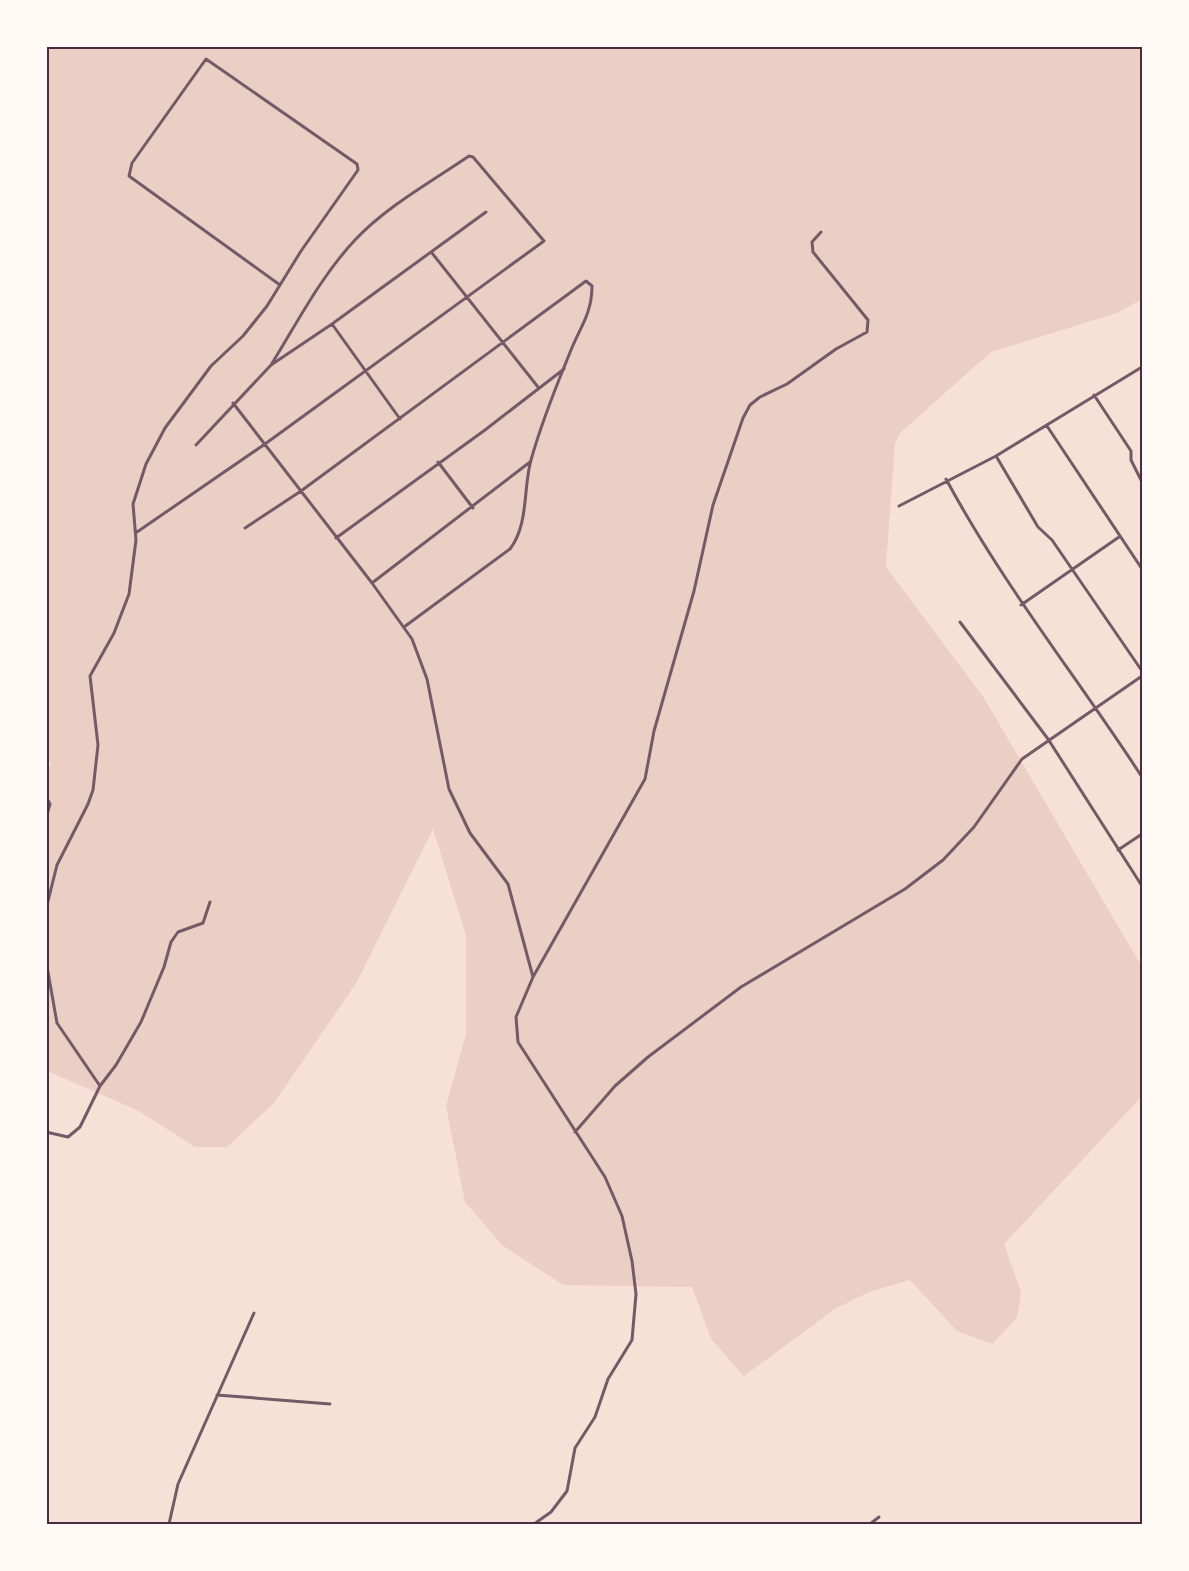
<svg xmlns="http://www.w3.org/2000/svg" width="1189" height="1571" font-family="Merriweather,serif">
  <rect width="100%" height="100%" fill="#f7e1d7"/>
  <path fill="#ebcfc5" d="M47,47H1142V299L1117,313L991,352L900,433L895,443L886,567L984,698L1142,967V1096L1004,1244L1021,1292L1017,1318L992,1344L957,1331L910,1280L869,1292L835,1309L744,1376L711,1339L692,1287L563,1285L502,1245L465,1202L446,1106L466,1034V936L433,829L357,982L274,1103L227,1147H195L137,1110L47,1071L46,772L51,765L47,755Z"/>
  <g fill="none" stroke-linecap="round" stroke-linejoin="round">
    <path stroke="#755966" stroke-width="3" d="M432,253L538,387
      M332,324L400,419
      M1094,395L1131,451V460L1142,482
      M233,403L372,583L412,639L427,679L449,789L470,833L508,884L533,977
      M1047,426L1142,569
      M196,445L271,365L332,324L486,212
      M996,456L1038,527L1052,540L1142,671
      M438,462L473,508
      M946,479C1003,585 1077,677 1142,777
      M899,506L996,456L1142,367
      M245,528L301,491L586,281L592,286C592,315 579,328 569,355C555,389 541,424 531,460C523,488 529,524 510,549L404,627
      M137,532L265,444L544,241L473,157L469,156C431,182 387,206 355,240C321,276 297,323 271,365
      M336,538L485,430L564,369
      M372,583L530,462
      M1021,605L1119,537
      M960,622L1048,739L1142,886
      M46,797L50,804L46,818
      M1118,850L1142,834
      M46,909L57,865L88,804L93,790L98,745L90,676L114,633L129,594L136,540L133,504L146,464L165,428L211,366L243,336L267,306L301,251L358,170L357,164L206,59L132,163L129,176L280,285
      M46,961L57,1023L100,1086
      M46,1132L68,1137L80,1127L100,1086L116,1065L141,1022L164,967L171,942L178,932L203,923L210,902
      M575,1132L615,1086L648,1057L741,987L905,889L943,860L974,827L1022,759L1142,676
      M217,1395L330,1404
      M169,1524L178,1484L254,1313
      M534,1524L551,1512L567,1491L575,1448L595,1417L608,1379L632,1340L636,1294L632,1261L622,1216L605,1177L518,1042L516,1017L533,977L645,779L654,731L694,591L713,505L743,418L750,405L760,397L787,384L836,349L867,332L868,320L813,252L812,242L821,232
      M870,1524L879,1517"/>
  </g>
  <rect width="1189" height="1571" fill="none" stroke="#fffaf5" stroke-width="96"/>
  <rect x="48" y="48" width="1093" height="1475" fill="none" stroke="#4a2c40" stroke-width="2"/>
</svg>
